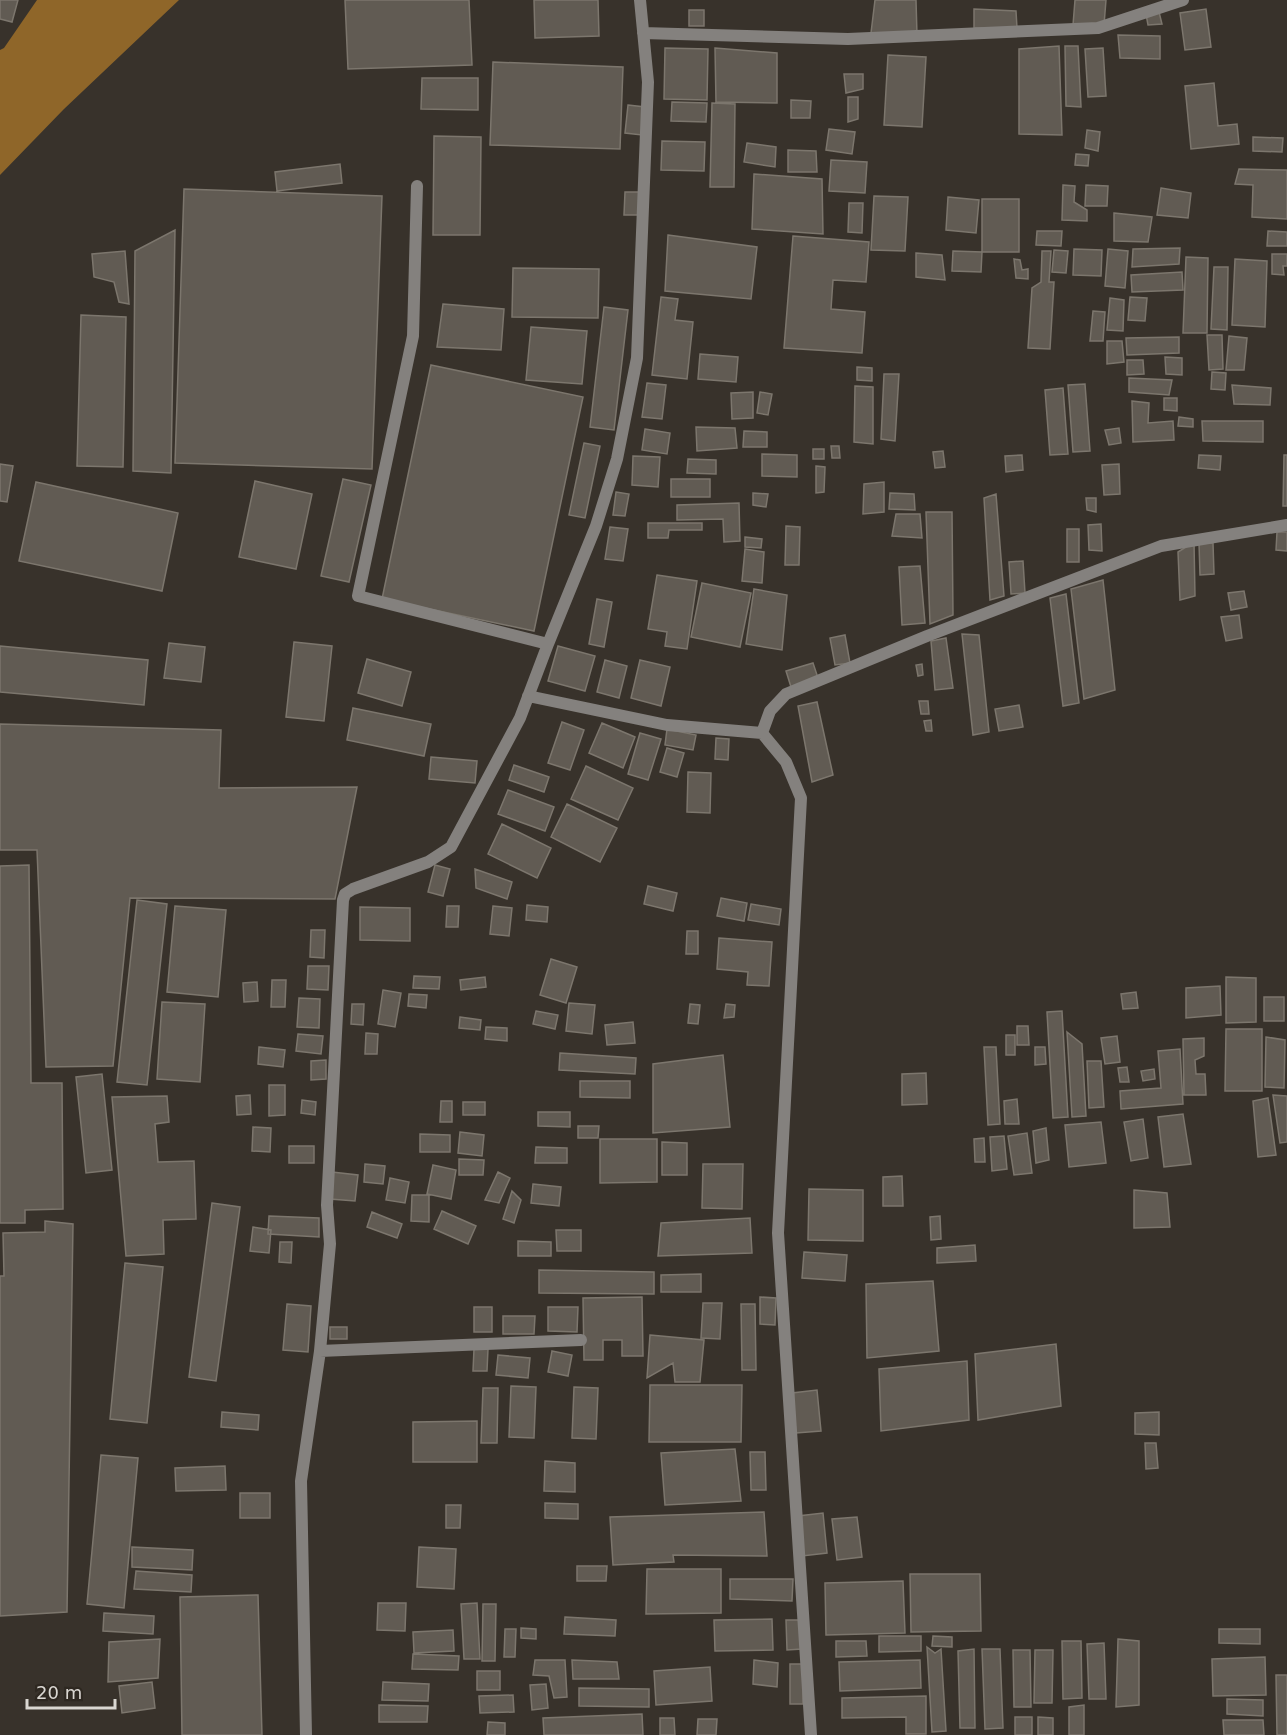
<svg xmlns="http://www.w3.org/2000/svg" width="1287" height="1735" font-family="'DejaVu Sans',sans-serif">
  <rect width="100%" height="100%" fill="#38322b"/>
  <path fill="#8f6629" d="M37,0H179L64,109L0,175V50L4,48Z"/>
  <path fill="#615b53" stroke="#7c766d" stroke-width="1.5" d="M0,0H18L12,22L0,19Z
    M345,0H469L472,65L348,69Z
    M534,0H598L599,36L535,38Z
    M875,0H916L917,35L871,33Z
    M1075,0H1106L1104,25H1073Z
    M974,9L1016,11L1017,28H974Z
    M1206,9L1211,47L1185,50L1180,13Z
    M689,10H704V26H689Z
    M1159,12L1162,24L1148,25L1146,14Z
    M1118,35L1160,36V59L1120,58Z
    M1059,46L1062,135L1019,134V49Z
    M1065,46H1078L1081,107L1066,106Z
    M665,48L708,49L707,100L664,99Z
    M715,48L777,53V103L716,102Z
    M1103,48L1106,96L1088,97L1085,49Z
    M888,55L926,57L922,127L884,125Z
    M493,62L623,67L620,149L490,145Z
    M844,74H863V89L846,93Z
    M422,78H478V110L421,109Z
    M1214,83L1218,126L1237,124L1239,144L1191,149L1185,86Z
    M848,97H858V119L848,122Z
    M791,100L811,101L810,118H791Z
    M672,102L707,103L706,122L671,121Z
    M712,103L735,104L734,187H710Z
    M628,105L645,107L642,135L625,133Z
    M829,129L855,132L852,154L826,150Z
    M1087,130L1100,132L1098,151L1085,148Z
    M434,136L481,137L480,235H433Z
    M1253,137L1283,138L1282,152L1253,151Z
    M662,141L705,142L704,171L661,170Z
    M747,143L776,147L775,167L744,162Z
    M788,150L816,151L817,172H788Z
    M1076,154L1089,155L1088,166L1075,165Z
    M831,160L867,162L865,193L829,191Z
    M340,164L342,183L277,191L275,172Z
    M1239,169L1287,170V219L1252,217L1253,185L1235,184Z
    M754,174L822,179L823,234L752,229Z
    M1063,185L1075,186L1074,202L1087,210V221L1062,220Z
    M1086,185L1108,186L1107,206H1085Z
    M1161,188L1191,193L1188,218L1157,215Z
    M184,189L382,196L372,469L175,463Z
    M625,192H640V215H624Z
    M874,196L908,197L905,251L871,250Z
    M948,197L979,200L976,233L946,230Z
    M982,199H1019V252H982Z
    M849,203H863L862,233L848,232Z
    M1114,213L1152,217L1148,242L1114,241Z
    M175,230L171,473L133,471L135,251Z
    M1037,231H1062L1061,246L1036,245Z
    M1268,231L1287,232V246H1267Z
    M668,235L757,247L751,299L665,291Z
    M793,236L869,242L866,282L833,280L831,309L865,312L862,353L784,348Z
    M1180,248L1179,264L1132,267L1133,249Z
    M1074,249L1102,250L1101,276L1073,275Z
    M1108,249L1128,251L1125,288L1105,286Z
    M1054,250L1068,251L1066,273L1052,272Z
    M125,251L129,304L119,302L114,282L94,277L92,254Z
    M953,251L982,252L981,272L952,271Z
    M1042,251H1051L1049,282H1054L1050,349L1028,348L1032,288L1041,282Z
    M916,253L942,255L945,280L916,277Z
    M1272,254H1287V266H1283L1284,275L1272,274Z
    M1186,257L1208,258L1207,333H1183Z
    M1014,259L1020,260L1022,270L1028,269V279L1016,278Z
    M1235,259L1267,261L1265,327L1232,325Z
    M1214,267H1228L1227,330L1211,329Z
    M513,268L599,269L598,318L512,317Z
    M1182,272L1183,290L1132,292L1131,275Z
    M661,297L678,299L675,320L693,322L687,379L652,375Z
    M1130,297L1147,298L1145,321L1128,320Z
    M1110,298L1124,300L1123,331L1107,330Z
    M443,304L504,309L501,350L437,347Z
    M604,307L628,310L614,430L590,427Z
    M1093,311L1105,312L1103,341H1090Z
    M81,315L126,317L123,467L77,466Z
    M531,327L587,331L582,384L526,380Z
    M1207,335H1222L1223,369L1209,370Z
    M1229,336L1247,338L1244,370H1226Z
    M1179,337V353L1127,355L1126,338Z
    M1107,341H1122L1124,362L1107,364Z
    M700,354L738,357L736,382L698,379Z
    M1165,357L1182,358V375L1166,374Z
    M1127,360H1143L1144,374L1127,375Z
    M431,365L583,397L534,631L382,599Z
    M857,367L872,368V381L857,380Z
    M1212,372L1226,373L1225,390L1211,389Z
    M884,374H899L895,441L881,439Z
    M1129,378L1172,380L1169,395L1129,392Z
    M647,383L666,385L662,419L642,417Z
    M1085,384L1090,451L1073,452L1068,385Z
    M1232,385L1271,388L1270,405L1234,404Z
    M855,386L873,387V444L854,442Z
    M1063,388L1068,454L1050,455L1045,390Z
    M753,392V418L732,419L731,393Z
    M760,392L772,394L768,415L757,413Z
    M1164,398H1177V411L1164,410Z
    M1132,401L1149,403L1148,423L1173,421L1174,440L1133,442Z
    M1179,417L1193,419V427L1178,426Z
    M1202,421H1263V442L1203,441Z
    M696,427L735,428L737,448L697,451Z
    M1119,428L1121,443L1109,445L1105,430Z
    M645,429L670,433L667,454L642,450Z
    M744,431L767,432V447H743Z
    M584,443L600,446L585,518L569,515Z
    M831,446H839L840,458H832Z
    M813,449H824V459H813Z
    M943,451L945,467L935,468L933,452Z
    M762,454L797,455V477L762,476Z
    M1022,455L1023,470L1006,472L1005,456Z
    M1199,455L1221,456L1220,470L1198,468Z
    M1284,455H1287V506H1283Z
    M633,456L660,457L658,487L632,485Z
    M688,459L716,460V474L687,473Z
    M0,464L13,466L7,502L0,501Z
    M1119,464L1120,494L1104,495L1102,465Z
    M816,466L825,467L824,492L816,493Z
    M343,479L371,485L349,582L321,576Z
    M671,479H710V497H671Z
    M255,481L312,494L296,569L239,557Z
    M36,482L178,513L162,591L19,561Z
    M884,482V512L863,514L864,484Z
    M616,492L629,494L625,516L613,515Z
    M753,493L768,494L766,507L753,505Z
    M890,493L914,494L915,510L889,509Z
    M996,494L1004,596L990,600L984,498Z
    M1086,498H1096V512L1087,510Z
    M739,503L740,541L724,542L723,519L677,520V505Z
    M926,512H952L953,615L930,624Z
    M896,514H920L922,538L892,536Z
    M648,523H702V530H669L668,538H648Z
    M1101,524L1102,551L1089,550L1088,525Z
    M786,526L800,527L799,565H785Z
    M610,527L628,529L623,561L605,559Z
    M1067,529H1079V562H1067Z
    M1277,532H1287V551L1276,550Z
    M745,537L762,539L761,548L745,547Z
    M1194,542L1195,596L1180,600L1178,552Z
    M1199,543H1213L1214,574L1200,575Z
    M745,549L764,552L762,583L742,581Z
    M1023,561L1025,593L1011,594L1009,562Z
    M920,566L925,623L902,625L899,567Z
    M657,575L697,581L687,649L665,646L667,632L648,629Z
    M1103,580L1115,690L1084,699L1071,589Z
    M702,583L751,593L740,647L691,637Z
    M754,589L787,595L782,650L746,644Z
    M1244,591L1247,607L1231,610L1228,593Z
    M1066,594L1079,703L1063,706L1050,598Z
    M597,599L612,602L604,647L589,644Z
    M1239,615L1242,638L1226,641L1221,617Z
    M962,634L979,635L989,732L973,735Z
    M845,635L850,663L835,665L830,638Z
    M946,638L953,688L935,690L931,641Z
    M294,642L332,646L324,721L286,717Z
    M169,643L205,647L201,682L164,678Z
    M0,646L148,660L144,705L0,692Z
    M558,646L595,656L585,691L548,681Z
    M367,659L411,672L402,706L358,693Z
    M605,660L627,666L619,698L597,692Z
    M640,660L670,667L661,706L631,698Z
    M813,663L818,678L791,687L786,671Z
    M922,664L923,675L918,676L916,665Z
    M919,701H928L929,714H921Z
    M817,702L833,775L812,782L798,706Z
    M1019,705L1023,727L999,731L995,709Z
    M353,708L431,724L424,756L347,740Z
    M931,720L932,731H926L924,721Z
    M562,722L584,730L570,770L548,763Z
    M602,723L635,737L623,768L589,753Z
    M0,724L221,730L219,788L357,787L335,899L130,898L113,1066L46,1067L37,850H0Z
    M667,729L696,735L693,750L665,745Z
    M640,733L661,739L648,780L628,774Z
    M716,738L729,739L728,760L715,759Z
    M667,748L684,753L677,777L660,772Z
    M431,757L477,761L475,783L429,779Z
    M514,765L549,777L544,792L509,780Z
    M586,766L633,788L618,820L571,799Z
    M688,772L711,773L710,813L687,812Z
    M508,790L554,807L545,831L498,814Z
    M567,804L617,828L600,862L551,837Z
    M502,824L551,848L537,878L488,854Z
    M29,865L31,1083H62L63,1209L25,1210V1223H0V866Z
    M435,865L450,869L443,896L428,892Z
    M475,869L512,882L507,899L476,888Z
    M648,886L677,893L673,911L644,904Z
    M721,898L747,903L744,921L717,916Z
    M137,900L167,904L147,1085L117,1082Z
    M751,904L781,909L779,925L748,920Z
    M527,905L548,907L547,922L526,920Z
    M175,906L226,910L218,997L167,992Z
    M447,906H459L458,927H446Z
    M493,906L512,908L509,936L490,934Z
    M360,907L410,908V941L360,940Z
    M311,930H325L324,958L310,957Z
    M687,931H698V954H686Z
    M719,938L772,942L769,986L747,985L748,972L717,969Z
    M551,959L577,967L566,1003L540,995Z
    M308,966H329L328,990L307,989Z
    M414,976L440,977L439,989L413,988Z
    M485,977L486,987L461,990L460,980Z
    M1226,977L1256,978V1022L1226,1023Z
    M272,980H286L285,1007H271Z
    M257,982L258,1001L244,1002L243,983Z
    M1220,986L1221,1015L1186,1018V988Z
    M383,990L401,993L395,1027L378,1024Z
    M1136,992L1138,1008L1123,1009L1121,994Z
    M409,994L427,995L426,1008L408,1006Z
    M1264,997H1284V1021H1264Z
    M299,998L320,999L319,1028L297,1027Z
    M162,1002L205,1004L200,1082L157,1079Z
    M569,1003L595,1005L592,1034L566,1031Z
    M352,1004H364L363,1025L351,1024Z
    M690,1004L700,1005L698,1024L688,1023Z
    M726,1004L735,1005L734,1017L724,1018Z
    M536,1011L558,1015L555,1029L533,1024Z
    M1062,1011L1068,1117L1053,1118L1047,1012Z
    M460,1017L481,1020L480,1030L459,1028Z
    M633,1022L635,1043L607,1045L605,1025Z
    M1017,1026H1028L1029,1045H1017Z
    M486,1027L507,1028V1041L485,1039Z
    M1226,1029H1262V1091H1225Z
    M1067,1032L1082,1044L1086,1116L1072,1117Z
    M366,1033L378,1034L377,1054H365Z
    M298,1034L323,1036L321,1054L296,1051Z
    M1006,1035H1015V1055H1006Z
    M1117,1036L1120,1062L1105,1064L1101,1038Z
    M1266,1037L1285,1040L1284,1088L1265,1087Z
    M1204,1038V1056L1195,1060L1196,1074H1205L1206,1095H1184L1183,1039Z
    M259,1047L285,1050L283,1067L258,1064Z
    M984,1047H996L1000,1124L988,1125Z
    M1035,1047H1045L1046,1064L1035,1065Z
    M1180,1049L1183,1104L1121,1109L1120,1091L1161,1088L1158,1051Z
    M560,1053L636,1058L635,1074L559,1070Z
    M723,1055L730,1127L653,1133V1064Z
    M326,1060V1079L311,1080V1061Z
    M1087,1061H1101L1104,1107L1089,1108Z
    M1127,1067L1129,1082H1120L1118,1068Z
    M1154,1069L1155,1079L1143,1081L1141,1071Z
    M926,1073L927,1104L902,1105V1074Z
    M102,1074L112,1170L86,1173L76,1077Z
    M580,1081H630V1098L580,1097Z
    M269,1085H285V1115L269,1116Z
    M250,1095L251,1114L237,1115L236,1096Z
    M1273,1095L1287,1096V1142L1280,1143Z
    M167,1096L169,1122L155,1124L158,1162L194,1161L196,1219L163,1220L164,1254L126,1256L112,1097Z
    M1268,1098L1276,1155L1258,1157L1253,1101Z
    M1017,1099L1019,1124H1005L1004,1101Z
    M302,1100L316,1102L315,1115L301,1113Z
    M441,1101H452V1122H440Z
    M463,1102H485V1115H463Z
    M538,1112H570V1127L538,1126Z
    M1183,1114L1191,1164L1164,1167L1158,1117Z
    M1143,1119L1148,1158L1131,1161L1124,1122Z
    M1101,1122L1106,1163L1069,1167L1065,1125Z
    M578,1126H599L598,1138H578Z
    M253,1127L271,1128L270,1152L252,1151Z
    M1046,1128L1049,1160L1036,1163L1033,1131Z
    M460,1132L484,1135L482,1156L458,1153Z
    M1027,1133L1032,1173L1014,1175L1008,1136Z
    M420,1134L450,1135V1152H420Z
    M1004,1136L1007,1169L992,1171L990,1137Z
    M984,1138L985,1162H975L974,1139Z
    M600,1139H657V1182L600,1183Z
    M662,1142L687,1143V1175H662Z
    M289,1146H314V1163H289Z
    M536,1147L567,1148V1163H535Z
    M459,1159L484,1160L483,1175H459Z
    M365,1164L385,1166L383,1184L364,1182Z
    M703,1164H743L742,1209L702,1208Z
    M433,1165L456,1170L451,1199L427,1194Z
    M332,1172L358,1175L355,1201L330,1199Z
    M498,1172L510,1178L499,1203L485,1200Z
    M902,1176L903,1206H883V1177Z
    M390,1178L409,1182L405,1203L386,1200Z
    M533,1184L561,1187L559,1206L531,1203Z
    M809,1189L863,1190V1241L808,1240Z
    M1134,1190L1167,1193L1170,1227L1134,1228Z
    M512,1191L521,1200L514,1223L503,1219Z
    M412,1195H429V1222L411,1221Z
    M212,1203L240,1207L216,1381L189,1377Z
    M442,1211L476,1226L468,1244L434,1229Z
    M372,1212L402,1224L397,1238L367,1227Z
    M269,1216L319,1218V1237L268,1234Z
    M940,1216L941,1239L931,1240L930,1217Z
    M750,1218L752,1253L658,1256L661,1223Z
    M45,1221L73,1224L67,1612L0,1616V1276H4L3,1233L45,1232Z
    M253,1227L271,1230L269,1253L250,1251Z
    M556,1230H581V1251H557Z
    M518,1241L551,1242V1256H518Z
    M280,1242H292L291,1263L279,1262Z
    M975,1245L976,1261L937,1263V1248Z
    M804,1252L847,1255L845,1281L802,1278Z
    M125,1263L163,1267L147,1423L110,1419Z
    M539,1270L654,1272V1294L539,1293Z
    M701,1274V1292H661V1275Z
    M933,1281L939,1351L867,1358L866,1284Z
    M642,1297L643,1356H622V1340H603V1360H584L583,1298Z
    M760,1297L776,1298L775,1325L760,1324Z
    M703,1303H722L720,1339L701,1338Z
    M287,1304L311,1306L308,1352L283,1350Z
    M741,1304H755L756,1370H742Z
    M474,1307H492V1332H474Z
    M548,1307H578L577,1332L548,1331Z
    M503,1316H535L534,1334H503Z
    M330,1327H347V1339H330Z
    M650,1335L704,1340L700,1382H675L673,1363L647,1378Z
    M1056,1344L1061,1406L978,1420L975,1354Z
    M474,1349H488L487,1371H473Z
    M552,1351L572,1355L568,1376L548,1372Z
    M498,1355L530,1358L528,1378L496,1375Z
    M967,1361L969,1420L881,1431L879,1369Z
    M650,1385H742L741,1442H649Z
    M511,1386L536,1387L534,1438L509,1437Z
    M574,1387L598,1388L596,1439L572,1438Z
    M483,1388H498L497,1443H481Z
    M817,1390L821,1431L796,1433L792,1393Z
    M222,1412L259,1415L258,1430L221,1427Z
    M1159,1412V1435L1135,1434V1413Z
    M477,1421V1462H413V1422Z
    M1145,1443H1156L1158,1468L1146,1469Z
    M735,1449L741,1501L665,1505L661,1453Z
    M750,1452H765L766,1490H751Z
    M101,1455L138,1458L124,1608L87,1604Z
    M545,1461L575,1463V1492L544,1491Z
    M225,1466L226,1490L176,1491L175,1468Z
    M240,1493H270V1518H240Z
    M545,1503L578,1504V1519L545,1518Z
    M446,1505H461L460,1528H446Z
    M764,1512L767,1556L673,1555L674,1562L613,1565L610,1517Z
    M823,1513L827,1553L802,1556L798,1516Z
    M857,1517L862,1557L837,1560L832,1519Z
    M132,1547L193,1550L192,1570L132,1567Z
    M419,1547L456,1549L454,1589L417,1587Z
    M577,1566H607L606,1581H577Z
    M647,1569H721V1613L646,1614Z
    M136,1571L192,1575L191,1592L134,1589Z
    M910,1574H980L981,1631L911,1632Z
    M730,1579H793L792,1601L730,1599Z
    M903,1581L905,1633L826,1635L825,1583Z
    M258,1595L262,1735H182L180,1597Z
    M378,1603H406L405,1631L377,1630Z
    M477,1603L480,1659H464L461,1604Z
    M483,1604H496L495,1661H482Z
    M104,1613L154,1616L153,1634L103,1631Z
    M565,1617L616,1620L615,1636L564,1634Z
    M772,1619L773,1650L715,1651L714,1620Z
    M786,1620H801L802,1649L787,1650Z
    M521,1628L536,1629V1639L521,1638Z
    M505,1629H516L515,1657H504Z
    M1219,1629H1260V1644L1219,1643Z
    M453,1630L454,1651L414,1653L413,1632Z
    M879,1636H921V1651L879,1652Z
    M933,1636L952,1637V1647L932,1646Z
    M160,1639L158,1678L108,1682L109,1642Z
    M1118,1639L1139,1641V1705L1116,1707Z
    M836,1641H866L867,1656L836,1657Z
    M1062,1641H1081L1082,1698L1063,1699Z
    M1104,1643L1106,1699H1089L1087,1644Z
    M927,1647L935,1653L941,1649L946,1731L932,1732Z
    M974,1649L975,1728H960L958,1651Z
    M982,1649H1000L1003,1728L985,1729Z
    M1013,1650H1030L1031,1707H1014Z
    M1035,1650H1053L1052,1703H1034Z
    M413,1654L459,1656L458,1670L412,1669Z
    M1265,1657L1266,1695L1213,1696L1212,1659Z
    M535,1660H565L567,1697L554,1698L549,1676L533,1675Z
    M572,1660L617,1662L619,1679H573Z
    M754,1660L778,1663L777,1687L753,1684Z
    M920,1660L921,1688L840,1691L839,1662Z
    M790,1664H803V1704H790Z
    M710,1667L712,1701L656,1705L654,1671Z
    M477,1671H500V1690H477Z
    M1276,1675H1287V1735H1277Z
    M152,1682L155,1708L122,1713L119,1686Z
    M383,1682L429,1684L428,1701L382,1700Z
    M546,1684L548,1708L532,1710L530,1685Z
    M579,1688L649,1689V1707L579,1706Z
    M513,1695L514,1712L480,1713L479,1696Z
    M926,1696V1734H906V1717L842,1718V1698Z
    M1227,1699L1263,1700V1716L1227,1714Z
    M379,1705L428,1706L427,1722H379Z
    M1084,1705V1735H1069V1707Z
    M642,1714L643,1735H544L543,1718Z
    M1015,1717H1032V1735H1015Z
    M1038,1717L1053,1718V1735H1038Z
    M660,1718H674L675,1735H660Z
    M698,1719H717L716,1735H697Z
    M1223,1720H1263L1264,1735H1224Z
    M488,1722L505,1723V1735H487Z"/>
  <g fill="none" stroke-linecap="round" stroke-linejoin="round">
    <path stroke="#84817e" stroke-width="12" d="M643,33L848,39L1098,28L1183,0
      M417,186L413,336L358,596L548,644
      M528,696L667,725L762,733L786,762L801,798L778,1233L811,1735
      M762,733L770,711L786,694L927,636L1161,546L1287,525
      M320,1351L330,1244L327,1205L343,900L345,894L353,889L428,862L451,847L520,718L548,644L596,526L617,459L637,358L648,82L640,0
      M306,1735L301,1481L320,1351L581,1340"/>
  </g>
  <path d="M27 1699v9h88v-9" fill="none" stroke="#dad7d2" stroke-width="3"/>
  <text x="36" y="1699" font-size="18" fill="#dad7d2" stroke="#2e2821" stroke-width="4.5" paint-order="stroke">20 m</text>
</svg>
